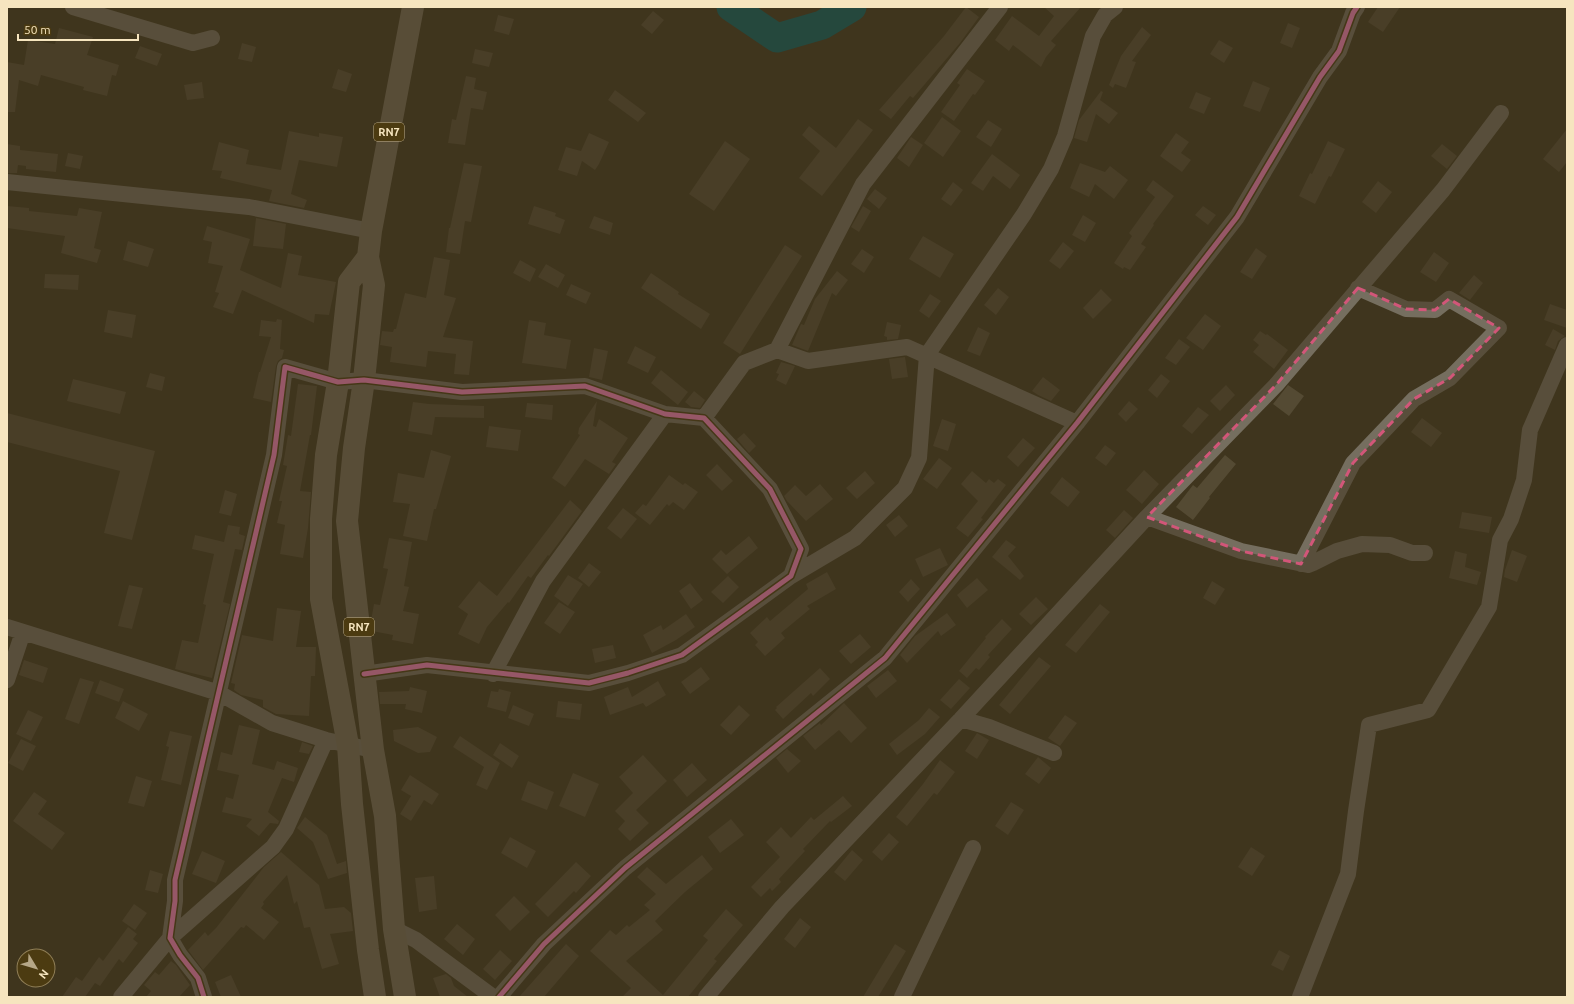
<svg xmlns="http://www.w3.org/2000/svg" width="1574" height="1004" font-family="Ubuntu,sans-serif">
  <rect width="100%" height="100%" fill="#3f351e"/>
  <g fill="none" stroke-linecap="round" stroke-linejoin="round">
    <path stroke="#065f65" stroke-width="29" d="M731,7L777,38L822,25L852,7"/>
  </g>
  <path fill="#544a33" d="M966,7L979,17L960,43L913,98L910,96L891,119L879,110L944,36Z
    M1044,7H1081L1051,41L1056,45L1046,57L1041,67L1013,45L1009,51L995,40L1012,16L1039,36L1054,16Z
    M1378,7H1400L1383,32L1368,22Z
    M653,11L664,20L652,34L641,25Z
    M498,15L514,19L509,35L494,31Z
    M1288,23L1300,28L1292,48L1280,43Z
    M1142,27L1151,35L1132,61L1136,62L1126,88L1115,84L1113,88L1109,85L1121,56Z
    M59,28L93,37L87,55L119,65L116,76L112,75L107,96L83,90L84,87L41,75L38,86L19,80L15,112H7V62L24,65L28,40L55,44Z
    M1219,40L1233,48L1224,63L1210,54Z
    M242,43L256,47L252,62L238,59Z
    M140,46L162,54L157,66L135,58Z
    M475,49L493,53L489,67L472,63Z
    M338,69L352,74L346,92L332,88Z
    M967,69L985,81L975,95L973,94L954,121L941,112L960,85L957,83Z
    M466,76L476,78L474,89L487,92L483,110L471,108L465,145L448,143L452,119L456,120Z
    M1253,81L1270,88L1260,112L1243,106Z
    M202,82L204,98L187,100L184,85Z
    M615,90L646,113L638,122L608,100Z
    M1101,91L1103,92L1100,100L1118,113L1109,124L1096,114L1087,142L1074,138L1079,120Z
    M1196,92L1211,98L1204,114L1189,108Z
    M942,117L961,131L943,157L924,143Z
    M858,119L873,130L822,196L799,178L820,151L802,135L809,126L836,148Z
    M988,120L1002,129L991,147L976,137Z
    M1567,129V162L1559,172L1543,159Z
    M289,131L319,137V133L343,137L337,167L299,160L291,194L307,200L304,208L269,201L272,190L220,178L222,171L212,170L219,142L249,150L246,164L281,170Z
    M589,133L609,142L599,164L595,170L582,161L577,176L558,170L566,147L581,151Z
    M1176,133L1189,142L1181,153L1191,160L1182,172L1160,156Z
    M911,137L923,145L909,167L897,158Z
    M725,141L750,159L714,211L689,194Z
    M1328,141L1345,149L1331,177L1329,176L1315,204L1299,196L1310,173L1312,174Z
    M7,144L20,146V150L58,154L56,172L26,169V166L18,165L17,173H7Z
    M1442,144L1457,156L1447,169L1431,156Z
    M68,153L83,156L80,169L65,166Z
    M992,154L1020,175L1010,189L993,176L983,191L971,183Z
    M464,163L482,166L471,222L465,221L460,254L446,252L449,228H450Z
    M1080,163L1105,172L1110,166L1128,180L1114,199L1095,184L1089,197L1070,188Z
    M1153,180L1174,196L1153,224L1154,225L1141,244L1146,247L1130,270L1124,267L1123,269L1114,263L1132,236L1129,233L1155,197L1146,190Z
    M1378,181L1392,192L1376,213L1362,202Z
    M953,182L963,190L951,206L941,199Z
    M875,189L887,198L879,209L867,199Z
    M7,206L29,208V211L77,216L79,208L102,212L94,248L101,250L97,263L61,253L65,236L7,228Z
    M534,206L556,213L555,216L565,220L560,234L528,224Z
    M863,206L871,211L859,232L851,227Z
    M1203,206L1216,215L1208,225L1195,215Z
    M1083,215L1096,223L1085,242L1072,235Z
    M594,216L613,223L610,235L589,228Z
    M256,218L286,224L283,249L253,246Z
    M207,226L250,239L240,270L281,288L288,253L302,256L298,275L336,282L329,315L315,314L314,323L242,290L233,314L213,307L219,293L215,292L223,266L208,263L212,242L203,240Z
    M923,236L954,254L940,278L909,259Z
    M128,241L154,249L148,267L123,260Z
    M1063,242L1074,251L1060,269L1049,261Z
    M785,245L802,256L740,354L723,343Z
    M1256,248L1267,256L1252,279L1240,272Z
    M862,249L874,257L864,273L851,264Z
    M1434,252L1449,263L1436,282L1420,272Z
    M434,257L450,260L444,295L456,298L443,337L473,341L469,375L454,374L456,354L428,351L426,367L390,362L392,347L380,345L382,331L393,332L394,329H396L405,293L426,298Z
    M520,260L536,269L530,282L513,273Z
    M546,264L565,275L558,288L538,277Z
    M837,271L848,280L836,296L832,293L808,351L792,345L801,324L804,325L815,299Z
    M651,273L679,292L678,294L710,314L701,329L641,288Z
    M45,274L79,275L78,290L44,288Z
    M1474,275L1483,283L1470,300L1459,293Z
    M571,284L591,293L586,304L566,295Z
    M998,288L1009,297L996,315L984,305Z
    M1101,289L1112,300L1093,319L1083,308Z
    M930,294L941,301L929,318L919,311Z
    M1550,304L1567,310V328L1544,320Z
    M108,310L136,315L132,338L104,332Z
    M1205,314L1221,326L1203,350L1186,338Z
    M277,319L282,320L280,349L284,350L282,358L278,361L276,366L271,402L253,398L259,372H260L271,337L259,336L261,320L276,322Z
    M529,320L546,323L544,335L571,340L566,369L522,363Z
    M887,322L901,325L898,339L887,340V337L884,336Z
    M978,327L990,333L980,356L967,351Z
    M1553,329L1565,336L1558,341L1555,350L1545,345Z
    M1260,331L1266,335L1267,334L1288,350L1274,369L1253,352L1259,345L1253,340Z
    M1179,339L1190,347L1176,365L1165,358Z
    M635,346L656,357L648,373L627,363Z
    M594,348L608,351L602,380L589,377Z
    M905,357L908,377L892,379L889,359Z
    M781,362L795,366L786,385L776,380L779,374L776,373Z
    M661,370L688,392L678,405L651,383Z
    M150,373L165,377L162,391L146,387Z
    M1161,374L1170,381L1157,398L1148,390Z
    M1043,377L1060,390L1051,401L1038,395L1032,391Z
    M73,379L126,392L120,414L67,401Z
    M298,384L317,386L311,435H310L300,491L311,492L308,528L303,558L280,554L285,525L277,523L282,501H279L287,466L283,465L288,435L291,436Z
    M1226,385L1235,395L1220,411L1210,401Z
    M1288,385L1304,396L1289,416L1273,404Z
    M694,391L705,400L700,408L691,407L685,402Z
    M597,401L593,426L596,427L599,419L628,438L612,462L616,464L609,474L585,459L565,487L552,478L580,435L578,434L579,428Z
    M1129,401L1138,409L1126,422L1118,414Z
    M413,402L429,404L484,406V418L435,417L432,435L408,431Z
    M527,403L553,405L552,420L525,417Z
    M1198,407L1209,415L1192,434L1182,426Z
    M7,413L155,451L132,540L104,533L120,471L7,442Z
    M1422,418L1442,433L1431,447L1411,432Z
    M942,419L956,424L948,451L933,446Z
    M489,426L521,430L518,451L486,447Z
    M744,433L756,446L749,453L737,439Z
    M1023,438L1035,448L1018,467L1007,457Z
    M1105,445L1116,453L1106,466L1095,458Z
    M431,450L451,456L436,509H434L427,541L403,536L410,504L393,502L398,473L424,478Z
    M1225,455L1236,464L1209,497L1210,498L1193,520L1176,507L1193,485L1197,488Z
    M939,458L952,468L937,489L923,479Z
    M717,464L733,481L722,491L706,475Z
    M1144,470L1159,484L1142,504L1126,490Z
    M865,471L875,483L857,499L846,488Z
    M972,471L986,483L989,479L994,483L998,479L1006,485L981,518L983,519L968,537L956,528L978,501L961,484Z
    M669,475L683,485L685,483L698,492L684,510L673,502L669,506L667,504L650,525L635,513L643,504L646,506Z
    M1062,477L1080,492L1068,507L1050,493Z
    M820,484L833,499L806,521L787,501L784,496L795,485L806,496Z
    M225,490L237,494L231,516L219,513Z
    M570,500L582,511L549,556L548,555L531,578L528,576L509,603L508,602L487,627L479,644L458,634L468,614L458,607L479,581L497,596Z
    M623,508L637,519L621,539L607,528Z
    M1124,510L1133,518L1115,538L1106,530Z
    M1462,512L1492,517L1489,533L1459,528Z
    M899,515L908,526L895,537L886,525Z
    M228,525L240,527L239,534L245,536L242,550L235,549L223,602L230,604L212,678L175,669L182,640L198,643L206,605L203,604L214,554L192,549L195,535L224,542Z
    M749,536L758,548L727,574L712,559L721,550L726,555Z
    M389,538L412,542L404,586L409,587L403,611L419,614L413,644L392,640L393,635L372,631L371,621L374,604L380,605L388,569L383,568Z
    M1006,540L1016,547L1008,556L1024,576L1020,580L992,557Z
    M940,548L948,565L923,577L915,559Z
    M1512,550L1527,556L1517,582L1504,577L1505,570Z
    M1455,551L1467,554L1465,567L1481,572L1477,585L1449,578Z
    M589,563L601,572L589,587L578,578Z
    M827,572L836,589L807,606L810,609L781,633L785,638L765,656L755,645L758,642L750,633L767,617L770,621L808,589L806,584Z
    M568,575L583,584L568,606L554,596Z
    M728,576L739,587L723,603L711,592Z
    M977,578L988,590L967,608L957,595Z
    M911,579L920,589L908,602L899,592Z
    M1212,581L1225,589L1215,605L1203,598Z
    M690,583L703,600L691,609L679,591Z
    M129,585L143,588L132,629L118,626Z
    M1036,597L1048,609L1031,625L1019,614Z
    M559,602L575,612L560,634L544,623Z
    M1100,604L1110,612L1076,653L1065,645Z
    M277,608L301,611L296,647H316L315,676H311L309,716L276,714L263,707V700L241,695L234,690L235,684L231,683L242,635L273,641Z
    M947,613L956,625L941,636L938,631L907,663L900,655L915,636Z
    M686,614L695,627L676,640L652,653L643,635L661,625L663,630Z
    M1002,619L1012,629L988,655L990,657L979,670L976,668L967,678L959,671L986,638L985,637Z
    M860,634L871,647L851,664L839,651Z
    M613,645L616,658L595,663L592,649Z
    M1039,657L1051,666L1010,714L999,705Z
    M24,660L48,668L43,683L19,675Z
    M701,667L710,679L690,694L681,682Z
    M820,668L830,679L813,696L811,693L783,719L775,710L777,708L776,707Z
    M888,670L897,681L876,698L867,686Z
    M80,678L94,682L79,724L65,719Z
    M959,679L970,688L951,709L940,700Z
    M100,680L124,689L119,702L95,693Z
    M658,681L666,695L646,707L643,703L610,715L604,697L628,687L632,697Z
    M410,687L427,691L422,713L405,709L406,704H380L379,692L409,691Z
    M499,689L511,692L506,712L487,707L491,691L498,692Z
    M123,701L148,714L139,731L115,718Z
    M558,701L582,704L580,720L556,717Z
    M844,703L867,728L851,743L839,730L815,750L803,736L820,723L821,725Z
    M513,705L534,714L529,726L508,718Z
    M739,705L750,715L731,735L720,725Z
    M929,708L940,717L925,734L897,755L889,744L919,720Z
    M28,710L43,717L31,741L16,734Z
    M1065,715L1077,723L1060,746L1048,738Z
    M239,725L260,730L252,764L274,770L277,761L298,768L294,782L282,778L268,812L279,821L278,824L270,823L259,836L246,826L252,819L222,812L226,797L233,799L239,775L217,770L221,752L232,755Z
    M418,727L437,737L430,752L418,753L394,741L393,730Z
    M170,731L192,736L181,785L161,780L169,747L166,746Z
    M977,733L989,740L977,759L965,751Z
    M460,736L500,763L487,790L476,785L484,767L453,747Z
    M21,739L36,746L23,771L8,763Z
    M302,742L313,746L309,754L299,752Z
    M500,743L519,756L512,768L493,755Z
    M787,749L801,761L788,773L776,758Z
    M643,755L667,781L636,810L649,823L630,841L618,829L625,821L615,811L633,793L619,777Z
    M1038,757L1051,768L1039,784L1025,774Z
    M940,760L955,772L937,795L934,793L907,826L896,817L923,784Z
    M692,763L707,780L687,797L673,780Z
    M573,773L599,784L585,817L559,806Z
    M410,775L439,794L432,805L424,800L411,821L400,814L411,796L401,790Z
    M136,776L152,781L144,807L128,803Z
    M528,781L554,792L547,810L521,800Z
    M34,792L47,801L38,814L65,833L52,850L13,821Z
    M843,796L852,806L831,822L830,821L803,849L805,851L779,879L781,882L772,891L770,888L761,897L751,887L780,857L766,842L781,827L791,838L811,817L814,820Z
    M1011,802L1024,810L1008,835L995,826Z
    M305,817L327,835L337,864L346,861L347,873L328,879L313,842L297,828Z
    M731,819L744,835L720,853L708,837Z
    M889,833L899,842L882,861L872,852Z
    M510,837L536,851L527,868L501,853Z
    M1251,847L1265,856L1252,876L1238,867Z
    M852,850L863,860L845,881L834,872Z
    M202,851L225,861L216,883L192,874Z
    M281,852L319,885L325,909L344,907L351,913L353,931L330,934L339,964L322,969L310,927L304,928L297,901L294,904L287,875L263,902L264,904L261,908L279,922L264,940L246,925L244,928L241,927L203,970L188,950L205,932L208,936L216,928L264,867Z
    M702,855L713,869L685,892L655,921L663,930L626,961L663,995L708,940L703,936L726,909L743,925L714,959L717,961L688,997H622L631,988L590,951L610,930L616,935L627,925L629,927L650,910L644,905L656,894L637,877L647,867L666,884Z
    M576,862L591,876L576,893L574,891L548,917L535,904Z
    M150,870L163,874L158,893L145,890Z
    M434,876L437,909L419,912L415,878Z
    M514,896L530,912L510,931L495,915Z
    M134,904L147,913L135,930L122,921Z
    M800,918L811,927L795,948L784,939Z
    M457,924L475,939L463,955L444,939Z
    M128,927L137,934L133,939L138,943L123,963L119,959L100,986L95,983L85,997H62L76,977L82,981L99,957L103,961Z
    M566,944L579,956L544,997H519Z
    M895,944L906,951L878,997H863Z
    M500,950L512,961L495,980L483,969Z
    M1279,950L1290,956L1283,971L1271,965Z
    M171,961L176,965L190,985L179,997H146L151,991L144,985L155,972L159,975Z
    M446,974L451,978L454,986L468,997H440L433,978Z
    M231,975L241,997H221L215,982Z"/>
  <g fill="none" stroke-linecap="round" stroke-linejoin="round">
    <path stroke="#756e5f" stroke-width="16" d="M73,7L193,43L212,38
      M7,182L249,207L371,231
      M777,350L808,361L907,347L1077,423
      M704,418L744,363L777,350L863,184L1000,7
      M1147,517L1241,551L1308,565L1313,563L1337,551L1362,544L1390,545L1412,553H1425
      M1301,564L1353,463L1414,399L1450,378L1499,328L1449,299L1435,310L1406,309L1358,288
      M791,576L855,538L905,488L919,458L927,355L1024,214L1051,169L1065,136L1093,36L1105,15L1115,7
      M7,627L219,693L272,723L326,740L373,750
      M493,674L543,581L665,414
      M7,680L23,632
      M961,719L989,727L1054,753
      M394,929L416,940L493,997
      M121,997L170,938L273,847L286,829L326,740
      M204,997L198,978L180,955L170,938L175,901V880L274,455L285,367L338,382L364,380L462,392L585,386L665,414L704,418L770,489L801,549L791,576L682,655L628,673L589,683L427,665L364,674
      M499,997L544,944L625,868L885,658L1077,423L1237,217L1320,77L1339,51L1353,13L1357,7
      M706,997L782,907L961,719L1147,517L1276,385L1443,190L1501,113
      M902,997L973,848
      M1300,997L1348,874L1356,811L1369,725L1428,710L1489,607L1500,540L1511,519L1524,480L1530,430L1567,345"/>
    <path stroke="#766c58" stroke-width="22" d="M368,257L349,282L338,382L326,455L321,519V599L348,745L352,804L368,950L375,997
      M405,997L394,929L385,816L373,750L347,521L354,448L364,380L374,285L368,257L371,231L413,7"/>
    <g stroke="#4c3b11" stroke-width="8">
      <path id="cycleway" d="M204,997L198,978L180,955L170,938L175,901V880L274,455L285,367L338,382L364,380L462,392L585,386L665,414L704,418L770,489L801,549L791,576L682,655L628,673L589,683L427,665L364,674
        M499,997L544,944L625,868L885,658L1077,423L1237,217L1320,77L1339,51L1353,13L1357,7"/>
    </g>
    <use href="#cycleway" stroke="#ff80c0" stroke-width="5"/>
  </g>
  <path d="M0 0H1574V1004H0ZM1358,288L1406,309L1435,310L1449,299L1499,328L1450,378L1414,399L1353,463L1301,564L1241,551L1147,517L1276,385Z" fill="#3f351e" fill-opacity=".55" fill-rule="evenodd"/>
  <path fill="none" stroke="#d25679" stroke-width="3" stroke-dasharray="8 5" stroke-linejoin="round" d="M1358,288L1406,309L1435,310L1449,299L1499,328L1450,378L1414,399L1353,463L1301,564L1241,551L1147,517L1276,385Z"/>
  <g text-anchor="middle" stroke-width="3.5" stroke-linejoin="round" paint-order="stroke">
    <g fill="#4c3b11" stroke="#c3b28b" stroke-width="1">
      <rect x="374" y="123" width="30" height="18" rx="3"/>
      <rect x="344" y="618" width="30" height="18" rx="3"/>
    </g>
    <g font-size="11" font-weight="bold" fill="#f6e5bf">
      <text x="389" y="136">RN7</text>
      <text x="359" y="631">RN7</text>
    </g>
  </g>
  <rect width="1574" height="1004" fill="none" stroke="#f6e5bf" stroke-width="16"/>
  <g transform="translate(36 968) rotate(128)"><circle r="19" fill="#4c3b11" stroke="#907f57"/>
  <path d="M0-3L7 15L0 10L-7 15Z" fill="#b6a787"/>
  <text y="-6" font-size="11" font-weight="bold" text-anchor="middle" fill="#f6e5bf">N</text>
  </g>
  <path d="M18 34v6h120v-6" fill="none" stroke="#f6e5bf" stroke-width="2"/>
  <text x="24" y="34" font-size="12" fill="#f6e5bf" stroke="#4c3b11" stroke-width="3" paint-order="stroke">50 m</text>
</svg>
